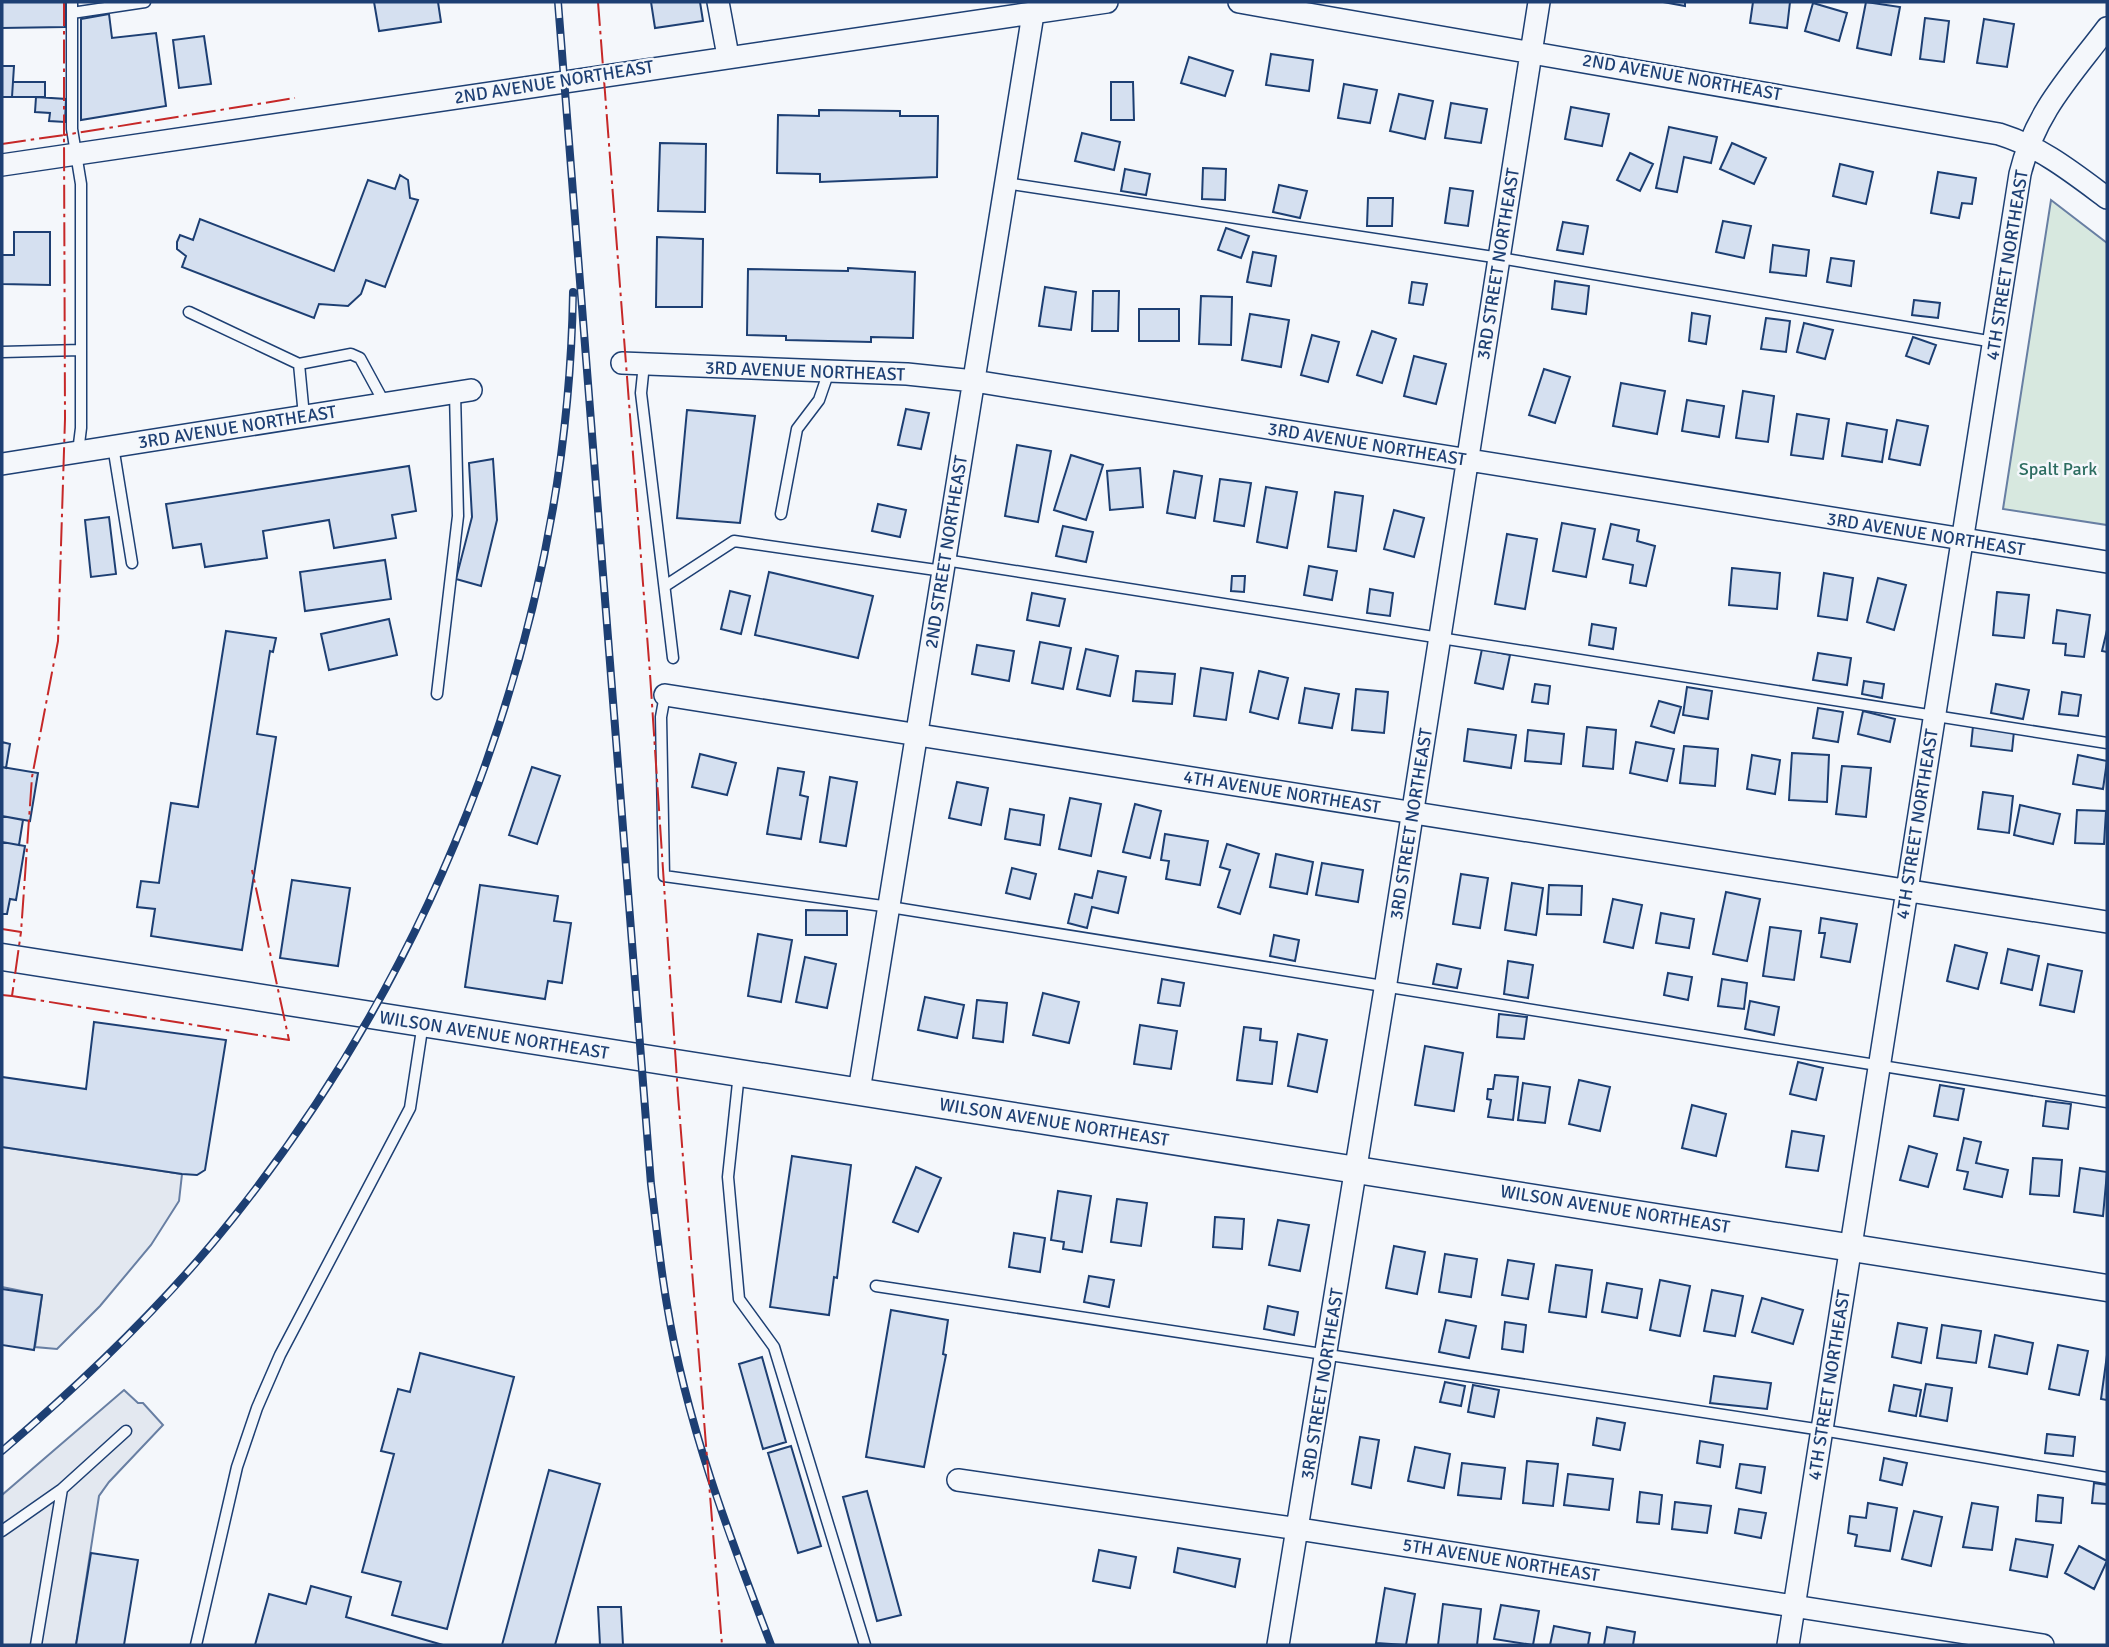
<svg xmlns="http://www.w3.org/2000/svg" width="2109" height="1647" font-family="Signika,sans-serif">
  <rect width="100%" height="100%" fill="#f4f7fb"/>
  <path fill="#d7e8df" stroke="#687fa3" stroke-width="2" d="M2051,200L2107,243V525L2003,509Z"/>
  <path fill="#e3e8f0" stroke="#687fa3" stroke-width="2" d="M2,1147L182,1174L179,1201L151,1245L100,1306L57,1349L35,1347L42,1295L2,1287Z
    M124,1390L138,1403H143L163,1425L109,1482L99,1496L76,1645H2V1495Z"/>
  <path fill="#d5e0f0" stroke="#1d3f73" stroke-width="2" d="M2,2H65V27L2,28Z
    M374,2H438L441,22L379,31Z
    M651,2H700L703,21L655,28Z
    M1663,2H1685V6Z
    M1753,2H1790L1787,28L1750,23Z
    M1866,2L1900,7L1891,55L1857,48Z
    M1813,3L1847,13L1839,41L1805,31Z
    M109,14L112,38L156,33L166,106L81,120V19Z
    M1925,18L1949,21L1944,62L1920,59Z
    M1984,19L2014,24L2007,67L1977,63Z
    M204,36L211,84L179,88L173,40Z
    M1271,54L1313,60L1309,91L1266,85Z
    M1189,57L1233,71L1225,96L1181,83Z
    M2,66H14L13,82H45V97H2Z
    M2,66H14L12,97H2Z
    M1111,82H1133L1134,120H1111Z
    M1344,84L1377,90L1370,123L1338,118Z
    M1399,94L1433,101L1425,139L1390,131Z
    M36,97L66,99L65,122L49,121L50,113L35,112Z
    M1451,103L1487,109L1481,143L1445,138Z
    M1571,107L1609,114L1602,146L1565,139Z
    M819,110L900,111V116H938L937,177L820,182V174L777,173L778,115L819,116Z
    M1669,127L1717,137L1711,163L1684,157L1677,192L1656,188Z
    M1082,133L1120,142L1114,170L1075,161Z
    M660,143L706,144L705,212L658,211Z
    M1732,143L1766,158L1754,184L1720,169Z
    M1630,153L1653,164L1640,191L1617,180Z
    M1840,164L1873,172L1866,204L1833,196Z
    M1203,168L1226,169L1225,200L1202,199Z
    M1125,169L1150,174L1146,195L1121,191Z
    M1938,172L1976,178L1972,204L1962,203L1959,218L1931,213Z
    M400,175L408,180L410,198L418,200L385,287L366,280L361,294L348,306L319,304L314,318L182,267L186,256L177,249V242L180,235L193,240L200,219L334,271L368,180L395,189Z
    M1279,185L1307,191L1300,218L1273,212Z
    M1450,188L1473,191L1468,226L1445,223Z
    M1368,198H1393L1392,226H1367Z
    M1723,221L1751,226L1744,258L1716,252Z
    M1563,222L1588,226L1583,254L1557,250Z
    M1226,228L1249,236L1241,258L1218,250Z
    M14,232H50V285L2,284V255H14Z
    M657,237L703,239L702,307H656Z
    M1773,245L1809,250L1806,276L1770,272Z
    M1253,252L1276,256L1271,286L1247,282Z
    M1831,258L1854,261L1851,286L1827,282Z
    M848,268L915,272L913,338L871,337V342L786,340V336L747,335L748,269L848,271Z
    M1555,281L1589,286L1586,314L1552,309Z
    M1412,282L1427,284L1423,305L1409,303Z
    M1045,287L1076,292L1071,330L1039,326Z
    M1093,291H1119L1118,331H1092Z
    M1201,296L1232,297L1231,345L1199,344Z
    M1914,300L1940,303L1938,318L1912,315Z
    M1139,309H1179V341H1139Z
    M1692,313L1710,316L1706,344L1689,341Z
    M1250,314L1289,320L1281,367L1242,360Z
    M1766,318L1790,321L1786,352L1761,349Z
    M1804,323L1833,330L1825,359L1797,352Z
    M1372,331L1396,339L1382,383L1357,375Z
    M1312,335L1339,342L1328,382L1301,375Z
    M1913,337L1936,345L1929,364L1906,356Z
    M1414,356L1446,364L1436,404L1404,396Z
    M1544,369L1570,377L1555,423L1529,415Z
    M1621,383L1665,391L1657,434L1613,426Z
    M1743,391L1774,396L1768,442L1736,438Z
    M1687,400L1724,406L1719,437L1682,431Z
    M906,409L929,413L921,449L898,445Z
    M687,410L755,416L740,523L677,518Z
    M1797,414L1829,419L1823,459L1791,455Z
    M1897,420L1928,426L1920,465L1889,459Z
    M1847,423L1887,430L1882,462L1842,456Z
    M1017,445L1051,451L1038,522L1005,516Z
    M1071,455L1103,465L1086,520L1054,510Z
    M493,459L497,520L481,586L456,579L472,517L469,463Z
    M409,466L416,511L392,515L396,538L334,548L329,520L263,531L267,558L205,567L201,544L173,548L166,504Z
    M1140,468L1143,507L1110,510L1107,471Z
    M1174,471L1202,476L1195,518L1167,513Z
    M1220,479L1251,483L1244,526L1214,521Z
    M1266,487L1297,492L1287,548L1257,542Z
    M1335,492L1363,496L1356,551L1328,547Z
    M878,504L906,510L900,537L872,531Z
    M1394,510L1424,518L1414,557L1384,549Z
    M109,517L116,574L91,577L85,520Z
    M1562,523L1595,529L1586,577L1553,571Z
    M1611,524L1639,530L1637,541L1655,546L1646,586L1630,583L1633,565L1603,559Z
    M1063,526L1093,532L1086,562L1056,556Z
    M1507,534L1537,539L1525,609L1495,604Z
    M385,560L391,599L305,611L300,572Z
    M1309,566L1337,571L1332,600L1304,595Z
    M1732,568L1780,573L1777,609L1729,605Z
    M769,572L873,596L858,658L755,635Z
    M1824,573L1853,578L1847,620L1818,616Z
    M1232,576H1245L1244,592L1231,591Z
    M1878,578L1906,585L1894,630L1867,622Z
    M1370,589L1393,593L1390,616L1367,613Z
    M730,591L750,596L741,634L721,629Z
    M1997,592L2029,595L2024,638L1993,635Z
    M1032,593L1065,599L1059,626L1027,620Z
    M2057,610L2090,615L2084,657L2065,655L2066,644L2053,643Z
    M389,619L397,655L329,670L321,634Z
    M1592,624L1616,628L1613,649L1589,645Z
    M2107,630V652L2102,651Z
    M226,631L276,638L273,652L270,651L257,734L276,737L242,950L151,936L155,909L137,907L141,881L159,883L171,803L198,807Z
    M1040,642L1071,648L1063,689L1032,683Z
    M977,645L1014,651L1009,681L972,674Z
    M1086,649L1118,656L1110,696L1077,689Z
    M1482,649L1510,655L1503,689L1475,683Z
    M1818,653L1851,658L1847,685L1813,680Z
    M1201,668L1233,673L1226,720L1194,716Z
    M1136,671L1175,674L1172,704L1133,701Z
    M1259,671L1288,678L1278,719L1250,712Z
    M1864,681L1884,684L1882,698L1862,694Z
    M1535,684L1550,686L1548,704L1532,702Z
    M1996,684L2029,690L2023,719L1991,713Z
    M1687,687L1712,691L1708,719L1683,715Z
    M1305,688L1339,694L1332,728L1299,723Z
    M1356,689L1388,692L1384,733L1352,730Z
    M2062,692L2081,695L2078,716L2059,714Z
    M1659,701L1681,707L1674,733L1651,726Z
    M1818,708L1843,712L1838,742L1813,738Z
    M1863,711L1895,719L1890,742L1858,734Z
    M1973,726L2014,731L2012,751L1971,746Z
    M1587,727L1616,730L1613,769L1583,766Z
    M1468,729L1516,735L1511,768L1464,761Z
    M1528,730L1564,734L1561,764L1525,761Z
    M2,742L10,744L6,768L2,767Z
    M1636,742L1674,749L1667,781L1630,773Z
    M1684,746L1718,749L1715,786L1680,783Z
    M1792,753L1829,755L1827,802L1789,800Z
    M700,754L736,763L727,795L692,787Z
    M1752,755L1780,760L1775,794L1747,789Z
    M2078,755L2107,761L2103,789L2073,784Z
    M1842,766L1871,768L1866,817L1836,814Z
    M2,767L38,773L30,821L2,816Z
    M532,767L560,776L537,844L509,835Z
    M778,768L804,772L800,795L808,797L801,839L767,834Z
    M830,777L857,782L846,846L820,842Z
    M957,782L988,788L981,825L949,818Z
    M1983,792L2013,796L2009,833L1978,829Z
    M1070,798L1101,804L1091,856L1059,849Z
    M1135,804L1161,811L1150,858L1123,852Z
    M2020,805L2060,814L2053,844L2014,835Z
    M1010,809L1044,815L1040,845L1005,839Z
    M2077,810L2106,811L2104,844L2075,843Z
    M2,816L23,820L19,845L2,842Z
    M1165,834L1208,841L1200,885L1166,879L1169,861L1161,860Z
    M2,842L25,846L16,900L10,899L7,914H2Z
    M1227,844L1259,854L1240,914L1218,907L1230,870L1220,867Z
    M1276,854L1313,862L1307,894L1270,887Z
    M1322,863L1363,870L1358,902L1316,895Z
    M1012,868L1036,874L1030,899L1006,893Z
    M1098,871L1126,877L1118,913L1092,907L1087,928L1068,923L1075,894L1092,898Z
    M1461,874L1488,878L1480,928L1453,924Z
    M292,880L350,888L338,966L280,958Z
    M1512,883L1543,888L1536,935L1505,930Z
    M480,885L558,896L554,921L571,923L562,983L548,981L545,999L465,987Z
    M1549,885L1582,886L1581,915L1547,914Z
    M1726,892L1760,899L1747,961L1713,954Z
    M1613,899L1642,905L1633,948L1604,942Z
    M806,910L847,911V935H806Z
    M1661,913L1694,919L1689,948L1656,943Z
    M1821,918L1857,924L1850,962L1821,957L1825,933H1819Z
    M1770,927L1801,931L1794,980L1763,976Z
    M758,934L792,940L781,1002L748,996Z
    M1274,935L1299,940L1295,961L1270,956Z
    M1955,945L1987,953L1978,989L1947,981Z
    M2008,949L2039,956L2032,990L2001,983Z
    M805,957L836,964L827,1008L796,1002Z
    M1508,961L1533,965L1528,998L1504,994Z
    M1437,964L1461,969L1457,988L1433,984Z
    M2048,964L2082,971L2074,1012L2040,1005Z
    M1668,973L1692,977L1688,1000L1664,995Z
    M1162,979L1184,983L1180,1006L1158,1003Z
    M1722,979L1747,983L1744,1009L1718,1006Z
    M1043,993L1079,1002L1069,1043L1033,1035Z
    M925,997L964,1005L957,1038L918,1030Z
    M977,1000L1007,1003L1003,1042L973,1038Z
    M1750,1001L1779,1007L1774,1035L1745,1029Z
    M1499,1014L1527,1017L1524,1039L1497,1037Z
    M94,1022L226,1040L205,1170L197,1175L182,1174L2,1147V1077L86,1089Z
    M1140,1025L1177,1031L1171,1069L1134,1064Z
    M1244,1027L1261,1029L1260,1040L1277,1042L1272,1084L1237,1080Z
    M1298,1034L1327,1040L1317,1092L1288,1086Z
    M1425,1046L1463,1053L1454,1111L1415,1105Z
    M1798,1062L1823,1068L1816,1100L1790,1094Z
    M1495,1075L1518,1077L1513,1120L1488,1117L1491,1100L1487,1099L1488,1089H1493Z
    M1579,1080L1610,1087L1600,1131L1569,1124Z
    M1523,1083L1550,1087L1545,1123L1518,1120Z
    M1940,1085L1964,1089L1958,1120L1934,1116Z
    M2046,1101L2071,1104L2068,1129L2043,1126Z
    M1692,1105L1726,1114L1716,1156L1682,1148Z
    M1792,1131L1824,1136L1818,1171L1786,1167Z
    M1964,1138L1981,1142L1976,1163L2008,1170L2002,1197L1964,1189L1968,1172L1957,1170Z
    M1909,1146L1937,1154L1928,1187L1900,1180Z
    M792,1156L851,1165L837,1278L834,1277L829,1315L770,1307Z
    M2033,1158L2062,1160L2059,1196L2030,1194Z
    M916,1167L941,1178L918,1232L893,1222Z
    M2080,1168L2107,1172L2103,1216L2074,1212Z
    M1058,1191L1091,1196L1082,1252L1063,1249L1064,1242L1051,1240Z
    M1117,1199L1147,1203L1141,1246L1111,1242Z
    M1215,1217L1244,1219L1242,1249L1213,1247Z
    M1278,1220L1309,1225L1300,1271L1269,1265Z
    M1014,1233L1045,1238L1040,1272L1009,1267Z
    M1394,1246L1425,1252L1417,1294L1386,1288Z
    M1445,1254L1477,1259L1471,1297L1439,1292Z
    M1508,1260L1534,1264L1528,1299L1502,1295Z
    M1556,1265L1592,1270L1586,1317L1549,1312Z
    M1089,1276L1114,1280L1109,1307L1084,1302Z
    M1660,1280L1690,1286L1680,1336L1650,1330Z
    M1607,1283L1642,1289L1637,1318L1602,1312Z
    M2,1289L42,1295L34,1350L2,1345Z
    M1712,1290L1743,1296L1735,1336L1704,1331Z
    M1762,1298L1803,1310L1793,1344L1752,1332Z
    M1268,1306L1298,1312L1294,1335L1264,1329Z
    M891,1310L948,1320L943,1354L946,1355L924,1467L866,1457Z
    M1446,1320L1476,1326L1469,1358L1439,1352Z
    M1505,1322L1526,1325L1523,1352L1502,1349Z
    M1898,1323L1927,1328L1921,1363L1892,1357Z
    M1942,1325L1981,1331L1976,1363L1937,1358Z
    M1995,1335L2033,1343L2027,1374L1989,1367Z
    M2058,1345L2088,1351L2079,1395L2049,1389Z
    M420,1353L514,1377L447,1629L392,1615L401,1582L362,1572L394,1454L381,1451L398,1389L410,1392Z
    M2107,1355V1400L2101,1399Z
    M762,1357L786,1442L763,1449L739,1364Z
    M1714,1376L1771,1383L1767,1409L1710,1403Z
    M1445,1382L1465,1386L1461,1406L1440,1402Z
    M1926,1384L1952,1388L1947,1421L1920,1416Z
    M1473,1385L1499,1390L1494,1417L1468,1412Z
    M1894,1385L1921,1390L1916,1416L1889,1411Z
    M1597,1418L1625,1423L1620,1450L1593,1445Z
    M2047,1434L2075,1437L2073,1456L2045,1453Z
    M1360,1437L1379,1440L1371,1488L1352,1484Z
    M1700,1441L1723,1445L1720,1467L1697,1463Z
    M791,1446L821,1546L798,1553L768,1453Z
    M1415,1447L1450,1454L1444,1488L1408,1481Z
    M1884,1458L1907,1463L1902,1485L1880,1480Z
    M1527,1461L1558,1464L1553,1506L1523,1503Z
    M1462,1463L1505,1468L1501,1499L1458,1495Z
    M1740,1464L1765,1467L1761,1493L1736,1488Z
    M549,1470L600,1484L555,1645H502Z
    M1568,1474L1613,1479L1609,1510L1564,1505Z
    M2094,1483L2107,1485V1504L2092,1503Z
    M867,1491L901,1615L877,1621L843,1497Z
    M1640,1492L1662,1495L1659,1524L1637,1522Z
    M2038,1495L2063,1498L2061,1523L2036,1521Z
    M1675,1502L1711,1506L1707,1533L1672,1529Z
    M1868,1503L1897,1508L1890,1551L1855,1546L1857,1535L1848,1533L1850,1516L1866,1518Z
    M1972,1503L1998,1507L1992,1550L1963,1547Z
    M1739,1509L1766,1513L1761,1538L1735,1533Z
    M1914,1511L1942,1517L1931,1566L1902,1559Z
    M2016,1539L2053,1545L2047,1577L2010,1570Z
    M2079,1546L2107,1561L2094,1589L2065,1573Z
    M1178,1548L1240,1559L1235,1587L1174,1572Z
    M1099,1550L1136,1557L1130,1588L1093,1581Z
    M91,1553L138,1560L124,1645H76Z
    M311,1586L351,1597L346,1617L443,1645H255L269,1594L306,1604Z
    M1385,1588L1415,1594L1406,1645L1376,1643Z
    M1443,1604L1481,1609L1477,1645H1438Z
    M1501,1605L1539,1611L1533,1645L1494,1639Z
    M598,1607H621L623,1645H600Z
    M1554,1626L1590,1633L1588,1645H1550Z
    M1607,1627L1635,1632L1633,1645H1604Z"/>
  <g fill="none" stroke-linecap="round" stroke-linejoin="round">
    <g stroke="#1d3f73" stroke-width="13">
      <path id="service" d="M72,2V129L81,184V428L78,452
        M72,13L145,2
        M1005,183L1500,258L1994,342
        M189,312L299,364L351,354L360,358L385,404
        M2,352L81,350
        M299,364L304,416
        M644,364L641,393L673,658
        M113,446L132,563
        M781,514L797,429L819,400L829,371
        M945,560L2107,743
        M665,586L734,541L943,571
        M437,694L458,516L455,393
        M665,695L661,717L664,876L890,907L2107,1102
        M739,1073L728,1177L739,1299L774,1347L865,1645
        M876,1286L1822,1430L2107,1478
        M2,1531L62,1489
        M36,1645L62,1489L126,1431
        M196,1645L237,1467L257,1408L280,1355L410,1108L423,1023"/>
    </g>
    <g stroke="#1d3f73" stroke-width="24">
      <path id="minor" d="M718,2L728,56
        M1239,2L1999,134C2041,147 2072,172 2107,198
        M2,165L1107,2
        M622,363L907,374L974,381L2107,562
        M2,464L471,390
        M665,695L2107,922
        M859,1091L1033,14
        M958,1480L1299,1529L2043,1645
        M1278,1645L1385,989L1539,2
        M1788,1645L2020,174C2035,112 2070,77 2107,28"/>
    </g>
    <g stroke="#1d3f73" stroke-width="29">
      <path id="tertiary" d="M2,957L2107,1288"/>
    </g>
    <use href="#service" stroke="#f4f7fb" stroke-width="10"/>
    <use href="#minor" stroke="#f4f7fb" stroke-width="21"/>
    <use href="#tertiary" stroke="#f4f7fb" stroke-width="26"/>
    <g stroke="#1d3f73" stroke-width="8">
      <path id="rail" d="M558,2L651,1184C656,1224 660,1265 667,1305C686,1422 729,1535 771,1645
        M2,1451C85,1380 165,1304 233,1218C440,959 568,625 573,292"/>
    </g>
    <use href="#rail" stroke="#f4f7fb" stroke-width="5" stroke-dasharray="16" stroke-linecap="butt"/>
    <path stroke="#c62828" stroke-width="2" stroke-dasharray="24 5 3.5 5" stroke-linecap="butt" d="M64,2V135L295,98
      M598,2L650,674L678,1095L722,1645
      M2,144L64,135L65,419L58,641L32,777L21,932
      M2,929L21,932L12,996L2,995
      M12,996L289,1040L252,870"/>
  </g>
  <g text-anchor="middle" stroke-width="5" stroke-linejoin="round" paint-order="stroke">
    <g font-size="18" fill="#1d3f73" stroke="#f4f7fb">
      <text transform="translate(1682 77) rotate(10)" y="6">2ND AVENUE NORTHEAST</text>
      <text transform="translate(554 82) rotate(-9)" y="6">2ND AVENUE NORTHEAST</text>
      <text transform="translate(1498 264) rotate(-81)" y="6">3RD STREET NORTHEAST</text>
      <text transform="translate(2007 265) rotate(-81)" y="6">4TH STREET NORTHEAST</text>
      <text transform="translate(805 371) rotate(2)" y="6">3RD AVENUE NORTHEAST</text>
      <text transform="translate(237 427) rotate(-9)" y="6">3RD AVENUE NORTHEAST</text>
      <text transform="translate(1367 444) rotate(9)" y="6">3RD AVENUE NORTHEAST</text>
      <text transform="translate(1926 534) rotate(9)" y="6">3RD AVENUE NORTHEAST</text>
      <text transform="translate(946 552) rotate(-81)" y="6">2ND STREET NORTHEAST</text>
      <text transform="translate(1282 792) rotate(9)" y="6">4TH AVENUE NORTHEAST</text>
      <text transform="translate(1411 824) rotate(-81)" y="6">3RD STREET NORTHEAST</text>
      <text transform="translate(1917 824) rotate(-81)" y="6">4TH STREET NORTHEAST</text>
      <text transform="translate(494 1035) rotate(9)" y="6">WILSON AVENUE NORTHEAST</text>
      <text transform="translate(1054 1122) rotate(9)" y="6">WILSON AVENUE NORTHEAST</text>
      <text transform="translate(1615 1209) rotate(9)" y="6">WILSON AVENUE NORTHEAST</text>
      <text transform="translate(1322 1384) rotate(-81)" y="6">3RD STREET NORTHEAST</text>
      <text transform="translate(1829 1385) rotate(-81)" y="6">4TH STREET NORTHEAST</text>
      <text transform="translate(1501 1560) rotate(9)" y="6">5TH AVENUE NORTHEAST</text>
    </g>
    <g font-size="18" fill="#2c6c60" stroke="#f4f7fb">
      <text x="2058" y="475">Spalt Park</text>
    </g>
  </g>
  <rect width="2109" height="1647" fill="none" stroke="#1d3f73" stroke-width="7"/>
</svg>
